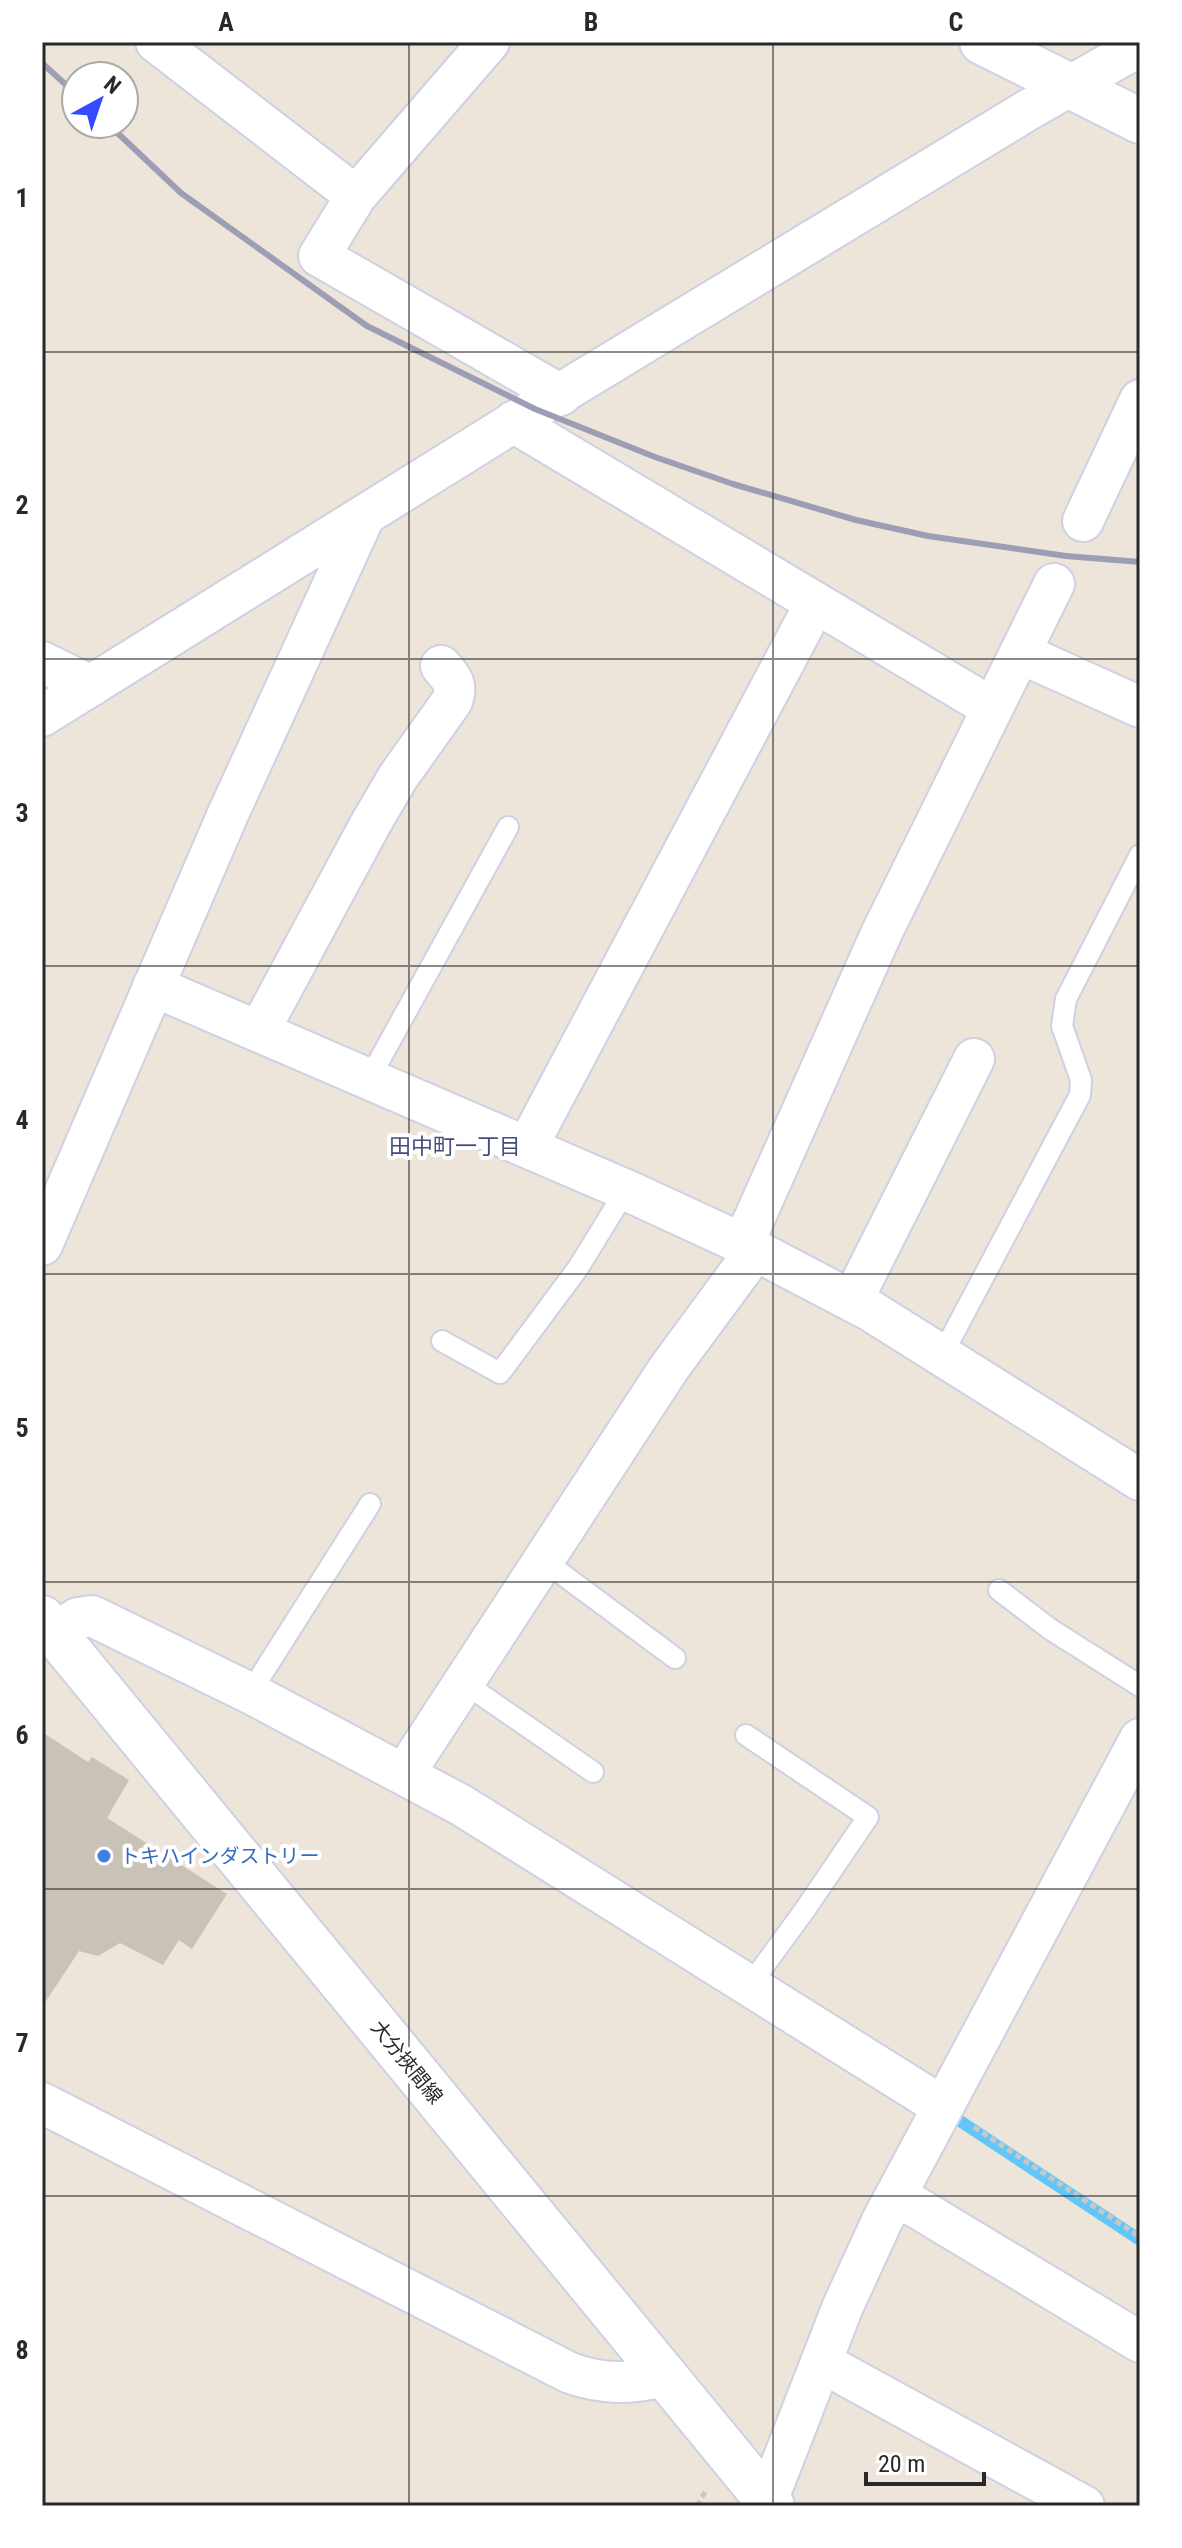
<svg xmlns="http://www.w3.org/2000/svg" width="1182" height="2548" font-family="'Roboto Condensed','Noto Sans JP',sans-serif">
  <rect width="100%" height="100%" fill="#ede5d9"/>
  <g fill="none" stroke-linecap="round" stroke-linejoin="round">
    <path stroke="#62c6f8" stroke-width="12" d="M960,2121L1140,2240"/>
  </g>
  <path fill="#c8c2b9" d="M42,1732L88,1762L92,1757L129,1780L107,1818L227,1894L192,1949L179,1940L163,1965L120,1943L98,1956L79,1951L42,2007Z"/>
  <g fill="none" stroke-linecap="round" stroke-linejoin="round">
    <g stroke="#ced1e3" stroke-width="24">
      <path id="service" d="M369,1079L508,827
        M442,1341L500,1373L578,1268L626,1190
        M942,1355L1080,1095L1081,1080L1062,1026L1066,999L1140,855
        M543,1560L675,1658
        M999,1590L1050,1629L1140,1686
        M463,1682L593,1772
        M250,1693L370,1504
        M746,1735L868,1817L804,1911L750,1985"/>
    </g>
    <g stroke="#ced1e3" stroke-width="44">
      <path id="minor" d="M156,42L356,196
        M489,42L356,196L319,256L561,395
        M513,422L992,708
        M1083,521L1140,400
        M1020,653L1140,707
        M42,662L91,686
        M42,716L535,409L1028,110L1140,46
        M153,986L626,1190L743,1244L871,1311L1140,1480
        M259,1031L371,823L398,777L452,701C458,684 452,679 441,666
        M527,1147L807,619
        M743,1244L882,932L1054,584
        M42,1245L228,814L364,517
        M852,1301L974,1059
        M54,1633L78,1618L92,1616L250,1693L461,1805L943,2107
        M404,1774L669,1368L756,1250
        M42,2103L570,2373C604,2385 631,2384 665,2376
        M896,2195L1140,2342
        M821,2362L1084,2506
        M765,2506L843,2306L882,2221L1140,1739"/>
    </g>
    <g stroke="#ced1e3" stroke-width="48">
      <path id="secondary" d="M982,42L1140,121
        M42,1618L772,2506"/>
    </g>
    <path stroke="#c7c7c7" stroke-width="5" stroke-dasharray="6 4" stroke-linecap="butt" d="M974,2127L1140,2237
      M697,2506L705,2492"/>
    <use href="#service" stroke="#fff" stroke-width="20"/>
    <use href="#minor" stroke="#fff" stroke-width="40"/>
    <use href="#secondary" stroke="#fff" stroke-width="44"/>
    <path stroke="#9c9eb5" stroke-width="6" d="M42,63L76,94
      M108,124L181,193L367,326L535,409L655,457L733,484L856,520L928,536L1066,556L1140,562"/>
  </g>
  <path fill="none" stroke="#292929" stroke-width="2" stroke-opacity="0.55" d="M409,42V2506M773,42V2506M42,352H1140M42,659H1140M42,966H1140M42,1274H1140M42,1582H1140M42,1889H1140M42,2196H1140"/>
  <circle fill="#3f7fe0" stroke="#fff" stroke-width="3" cx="104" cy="1856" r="8"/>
  <g text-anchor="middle" stroke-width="8" stroke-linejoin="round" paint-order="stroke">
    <g font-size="20" fill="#366cbe" stroke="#fff" text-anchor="start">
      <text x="120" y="1863">トキハインダストリー</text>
    </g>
    <g font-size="20" fill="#292929" stroke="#fff">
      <text transform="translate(407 2062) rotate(51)" y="7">大分挾間線</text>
    </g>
    <g font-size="22" fill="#464c7d" stroke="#fff">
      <text x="455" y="1154">田中町一丁目</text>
    </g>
  </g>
  <rect width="1182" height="2548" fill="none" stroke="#ffffff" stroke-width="88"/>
  <g transform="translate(100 100) rotate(40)"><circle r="38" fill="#ffffff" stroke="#a9a9a9" stroke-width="2"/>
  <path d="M0-6L14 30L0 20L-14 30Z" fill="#344cff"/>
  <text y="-12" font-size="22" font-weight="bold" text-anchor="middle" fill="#292929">N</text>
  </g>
  <path d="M866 2472v12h118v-12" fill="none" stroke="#292929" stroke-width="4"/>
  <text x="878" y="2472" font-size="24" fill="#292929" stroke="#ffffff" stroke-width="6" paint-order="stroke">20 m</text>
  <rect x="44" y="44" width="1094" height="2460" fill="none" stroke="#292929" stroke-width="3"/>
  <g font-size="26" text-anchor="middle" font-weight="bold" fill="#292929">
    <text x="226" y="31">A</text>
    <text x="591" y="31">B</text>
    <text x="956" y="31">C</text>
    <text x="22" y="207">1</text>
    <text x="22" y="514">2</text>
    <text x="22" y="822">3</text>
    <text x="22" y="1129">4</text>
    <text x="22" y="1437">5</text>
    <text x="22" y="1744">6</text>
    <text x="22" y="2052">7</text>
    <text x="22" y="2359">8</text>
  </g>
</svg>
